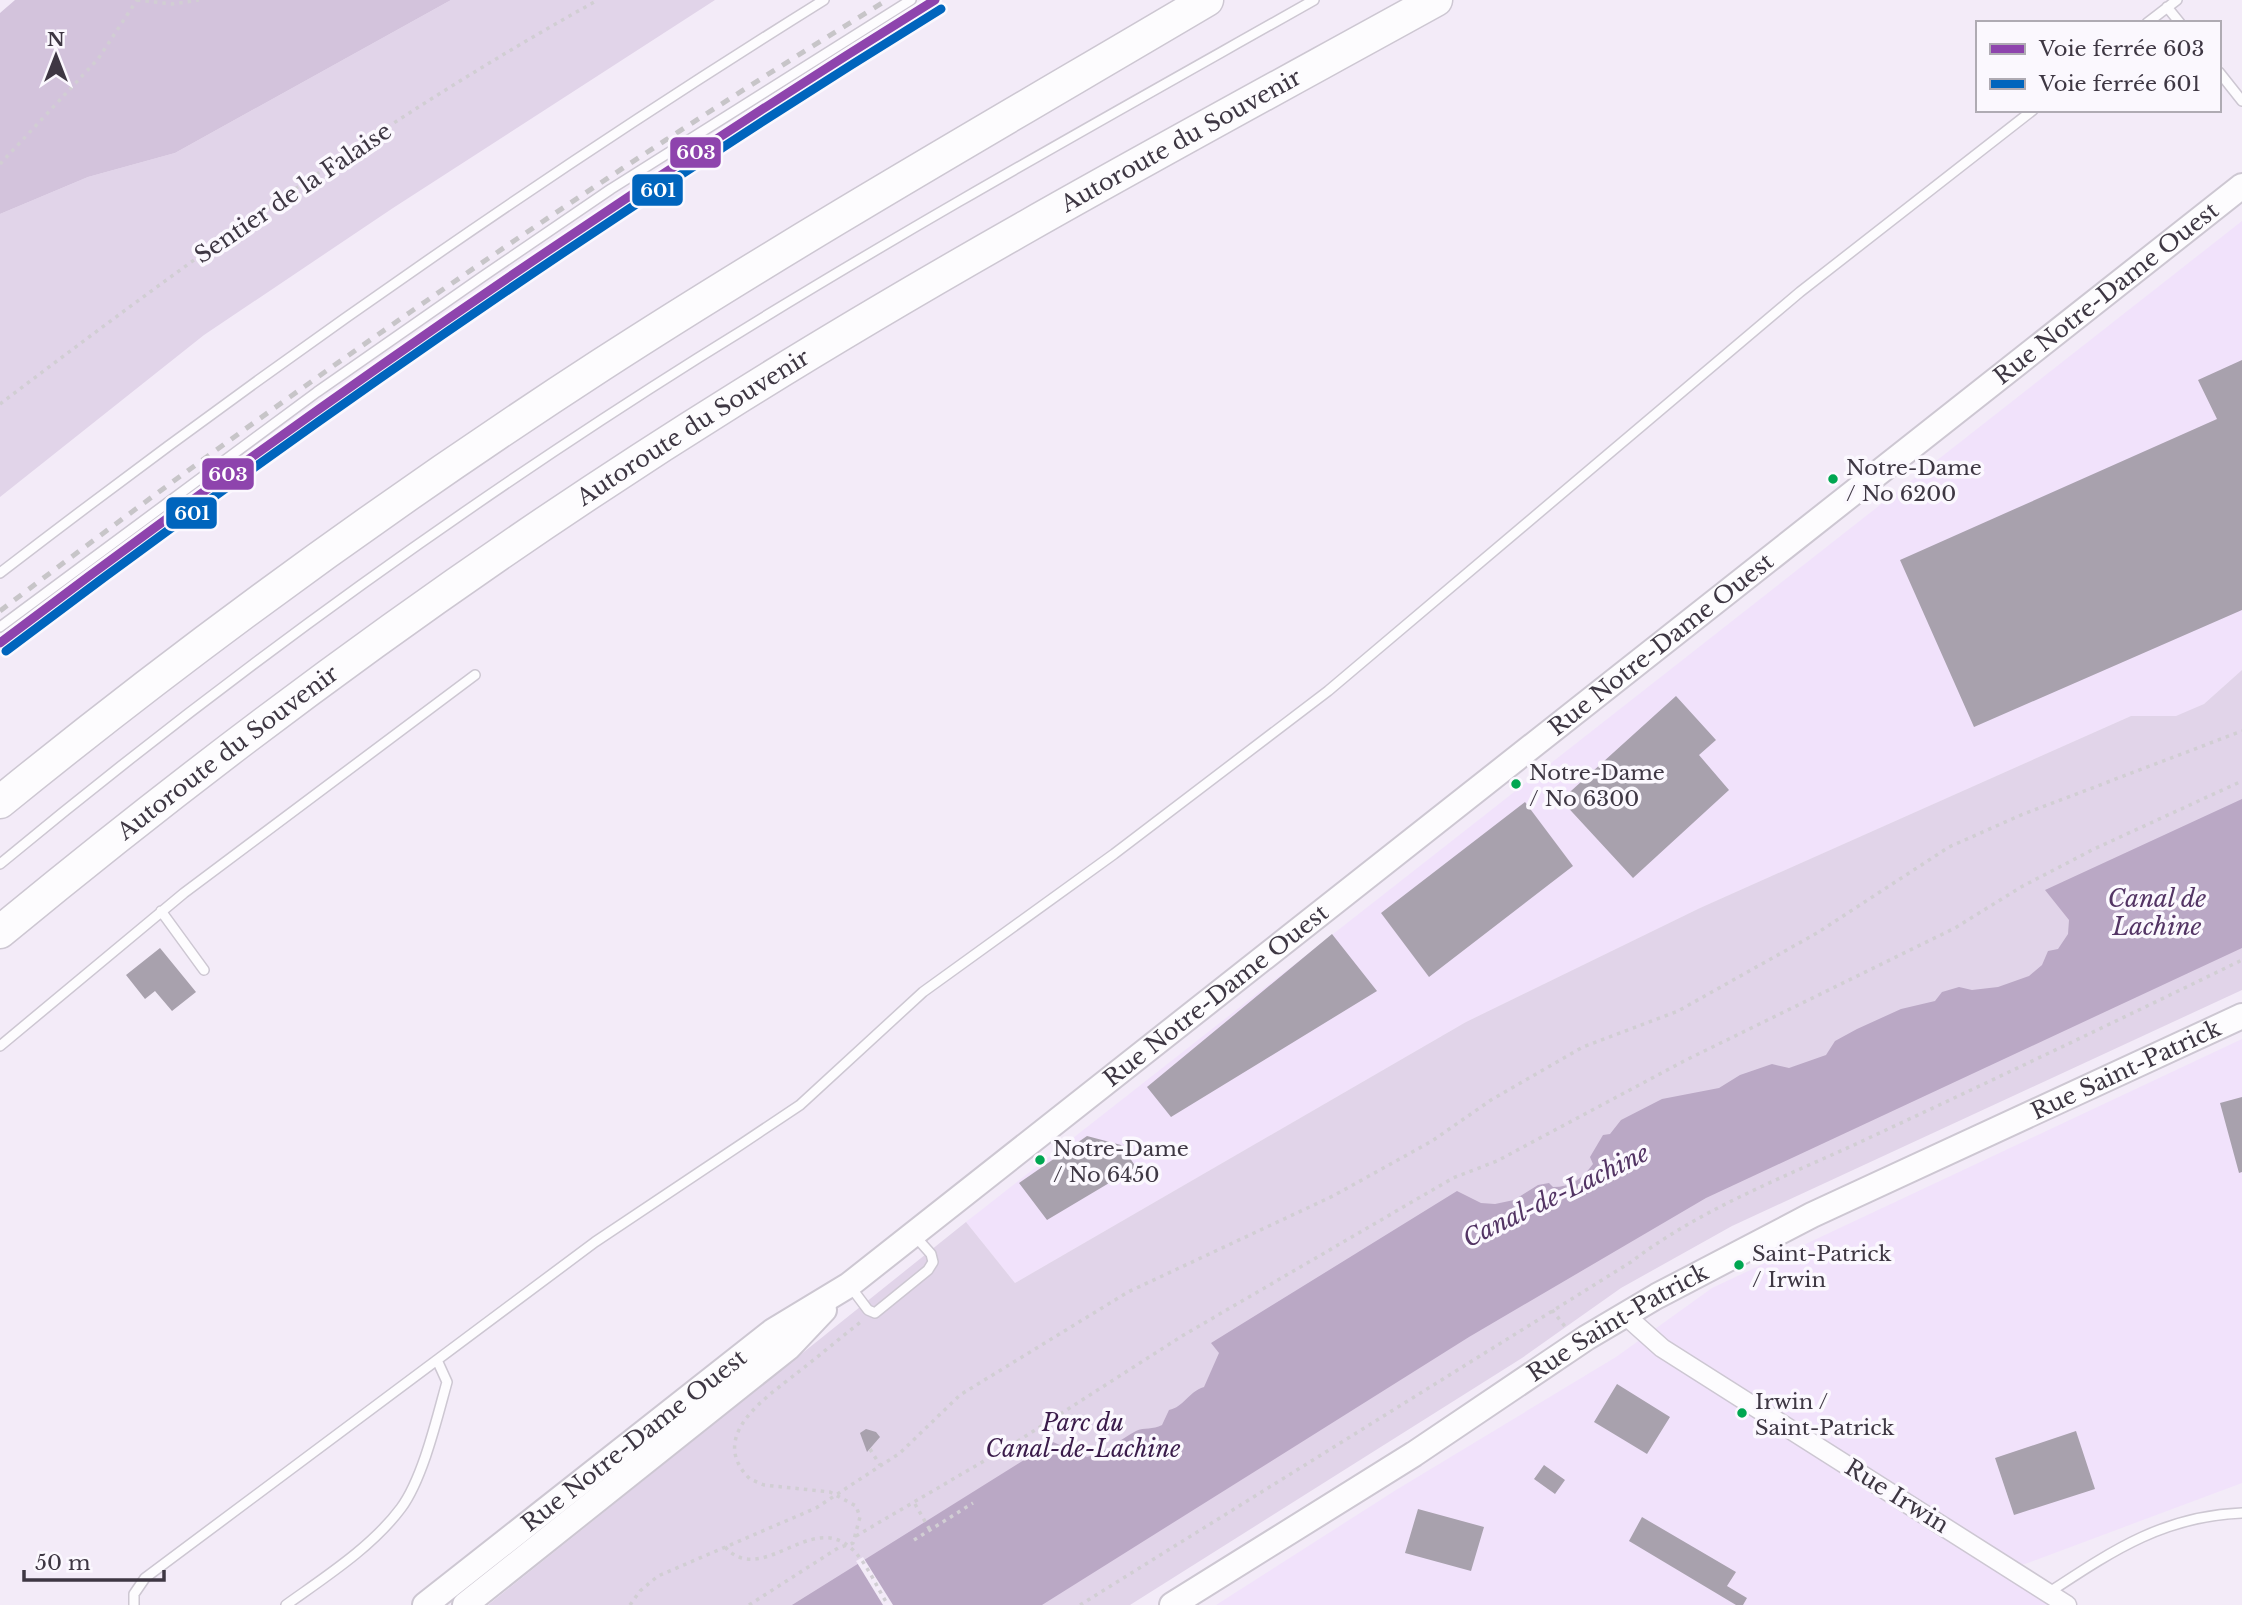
<svg xmlns="http://www.w3.org/2000/svg" width="2242" height="1605" font-family="'Libre Baskerville',serif">
  <rect width="100%" height="100%" fill="#f3ebf8"/>
  <path fill="#f1e2fb" d="M2242,221V670L2204,704L2176,717L2131,716L1700,908L1466,1022L1015,1283L966,1222Z
    M2242,1039V1483L2025,1564L2007,1565L2067,1605H1216L1396,1490L1616,1357L1712,1288Z"/>
  <path fill="#e1d4e9" d="M451,0H715L393,208L204,335L0,497V214L88,177L175,153Z
    M2242,670V990L1732,1226L1621,1288L1522,1358L1130,1605H488L966,1222L1015,1283L1466,1022L1700,908L2131,716H2176L2204,704Z"/>
  <path fill="#d3c3dc" d="M15,0H451L175,153L88,177L0,214V13Z"/>
  <path fill="#baa8c5" d="M2242,799V948L1706,1198L1469,1337L1042,1605H792L1053,1442L1087,1457C1107,1452 1119,1440 1136,1431C1144,1427 1153,1430 1162,1425L1169,1410C1184,1407 1188,1392 1204,1387L1219,1353L1211,1343L1457,1191L1481,1203L1495,1204L1514,1200L1538,1185L1549,1183L1553,1187C1571,1187 1582,1179 1593,1164L1590,1157L1603,1135L1610,1134L1621,1120L1662,1099L1719,1088L1740,1075L1772,1064L1789,1068L1826,1055L1835,1041L1857,1029L1901,1009L1935,1001L1942,992L1959,987L1972,990L1998,987L2029,976L2042,965L2048,951L2058,949L2068,934L2069,920L2045,890Z"/>
  <path fill="#f3ebf8" d="M863,1557L893,1605H883L856,1561Z"/>
  <path fill="#a8a1ad" d="M2242,360V610L1974,727L1900,560L2217,419L2198,380Z
    M1676,696L1716,740L1699,755L1729,790L1633,878L1561,800Z
    M1525,802L1573,866L1429,977L1381,913Z
    M1332,934L1377,991L1171,1117L1147,1087Z
    M160,948L196,992L172,1011L155,991L145,999L126,975Z
    M2242,1097V1172L2239,1173L2220,1103Z
    M1087,1136L1121,1145L1136,1167L1047,1220L1019,1183Z
    M1617,1384L1670,1417L1647,1454L1594,1422Z
    M866,1429L876,1432L880,1437L867,1452L860,1433Z
    M2076,1431L2095,1489L2014,1515L1995,1458Z
    M1544,1465L1565,1480L1555,1494L1534,1479Z
    M1418,1509L1484,1527L1471,1571L1405,1553Z
    M1642,1517L1736,1572L1727,1586L1747,1598L1743,1605H1736L1629,1541Z"/>
  <g fill="none" stroke-linecap="round" stroke-linejoin="round">
    <g stroke="#cdc7d2" stroke-width="12">
      <path id="lane" d="M2167,7L2180,23
        M2147,23L2177,0
        M2219,72L2242,101
        M0,573C265,369 540,177 824,0
        M0,627L317,392L482,277L611,189L911,0
        M0,864C221,681 455,511 698,358C899,232 1107,117 1314,0
        M161,911L204,970
        M0,1046L184,893L475,675
        M850,1286L868,1310L875,1313L928,1270L933,1262L931,1254L915,1236
        M2048,1593C2112,1551 2163,1516 2242,1513
        M134,1605V1594L145,1578L595,1242L800,1105L923,992L1114,854L1328,691L1800,292L2033,110
        M286,1605C325,1577 372,1547 401,1508C423,1478 437,1418 447,1382L437,1360"/>
    </g>
    <g stroke="#cdc7d2" stroke-width="21">
      <path id="street" d="M1625,1315L1662,1348L2067,1605"/>
    </g>
    <g stroke="#cdc7d2" stroke-width="28">
      <g id="secondary">
        <path id="s1" d="M425,1605L773,1331L849,1285L2242,186"/>
        <path d="M465,1605L789,1347L824,1310"/>
        <path id="s2" d="M1172,1605L1414,1454L1586,1338L1657,1296L1812,1215L2242,1016"/>
      </g>
    </g>
    <g stroke="#cdc7d2" stroke-width="35">
      <g id="highway">
        <path d="M0,802C192,646 393,500 601,365C799,237 1004,120 1207,0"/>
        <path id="s3" d="M0,932C235,738 480,558 739,397C966,255 1202,129 1436,0"/>
      </g>
    </g>
    <path stroke="#d1ced3" stroke-width="3.5" stroke-dasharray="3.5 5" stroke-linecap="butt" d="M137,0L172,4L199,0
      M0,164L98,59L137,0
      M0,404C191,259 388,116 598,0
      M1552,1310L1567,1329
      M870,1449L880,1465
      M915,1504L930,1530
      M856,1536L1018,1441L1182,1336L1453,1178L1497,1161L1684,1061L1955,928L2021,887L2094,849L2242,781
      M914,1540L973,1503
      M725,1547C762,1588 811,1510 852,1549C867,1563 877,1588 888,1605
      M630,1605L640,1591L658,1576L816,1508L900,1453L960,1395L1128,1292L1333,1196L1432,1141L1491,1100L1583,1047L1678,1011L1817,933L1949,847L2021,815L2242,731
      M749,1605L838,1548L853,1543L860,1517L856,1506L830,1492L764,1485L750,1479C706,1436 767,1397 797,1373C819,1356 840,1338 862,1321
      M1080,1605L1631,1262C1703,1207 1790,1175 1871,1137C1995,1079 2119,1020 2242,960"/>
    <use href="#lane" stroke="#fdfcfe" stroke-width="9"/>
    <use href="#street" stroke="#fdfcfe" stroke-width="18"/>
    <use href="#secondary" stroke="#fdfcfe" stroke-width="24"/>
    <use href="#highway" stroke="#fdfcfe" stroke-width="32"/>
    <path stroke="#c7c5c8" stroke-width="5" stroke-dasharray="9 9" stroke-linecap="butt" d="M0,611C286,393 581,188 887,0"/>
    <g stroke="#fbf8fe" stroke-width="14">
      <path id="rail-1" d="M0,643C302,414 613,200 935,0"/>
    </g>
    <g stroke="#fbf8fe" stroke-width="14">
      <path id="rail-2" d="M6,651C308,422 619,208 941,9"/>
    </g>
    <use href="#rail-1" stroke="#8e44ad" stroke-width="9"/>
    <use href="#rail-2" stroke="#0065bd" stroke-width="9"/>
  </g>
  <g fill="#00a651" stroke="#fbf8fe" stroke-width="2.5">
    <circle cx="1833" cy="479" r="6"/>
    <circle cx="1516" cy="784" r="6"/>
    <circle cx="1040" cy="1160" r="6"/>
    <circle cx="1739" cy="1265" r="6"/>
    <circle cx="1742" cy="1413" r="6"/>
  </g>
  <g text-anchor="middle" stroke-width="7" stroke-linejoin="round" paint-order="stroke">
    <g font-size="21" fill="#3e3743" stroke="#fbf8fe" text-anchor="start">
      <text x="1846" y="475">Notre-Dame<tspan x="1846" dy="26">/ No 6200</tspan></text>
      <text x="1529" y="780">Notre-Dame<tspan x="1529" dy="26">/ No 6300</tspan></text>
      <text x="1053" y="1156">Notre-Dame<tspan x="1053" dy="26">/ No 6450</tspan></text>
      <text x="1752" y="1261">Saint-Patrick<tspan x="1752" dy="26">/ Irwin</tspan></text>
      <text x="1755" y="1409">Irwin /<tspan x="1755" dy="26">Saint-Patrick</tspan></text>
    </g>
    <g font-size="23" fill="#3e3743" stroke="#fbf8fe">
      <text dy="8" stroke="none"><textPath href="#s3" startOffset="1424">Autoroute du Souvenir</textPath></text>
      <text transform="translate(293 193) rotate(-34)" y="8">Sentier de la Falaise</text>
      <text dy="8" stroke="none"><textPath href="#s1" startOffset="2133">Rue Notre-Dame Ouest</textPath></text>
      <text dy="8" stroke="none"><textPath href="#s3" startOffset="858">Autoroute du Souvenir</textPath></text>
      <text dy="8" stroke="none"><textPath href="#s1" startOffset="1566">Rue Notre-Dame Ouest</textPath></text>
      <text dy="8" stroke="none"><textPath href="#s3" startOffset="290">Autoroute du Souvenir</textPath></text>
      <text dy="8" stroke="none"><textPath href="#s1" startOffset="999">Rue Notre-Dame Ouest</textPath></text>
      <text dy="8" stroke="none"><textPath href="#s2" startOffset="1096">Rue Saint-Patrick</textPath></text>
      <text dy="8" stroke="none"><textPath href="#s2" startOffset="528">Rue Saint-Patrick</textPath></text>
      <text dy="8" stroke="none"><textPath href="#s1" startOffset="266">Rue Notre-Dame Ouest</textPath></text>
      <text transform="translate(1897 1496) rotate(32)" y="8">Rue Irwin</text>
    </g>
    <g font-size="23" font-style="italic" fill="#3a1b4a" stroke="#fbf8fe">
      <text x="1083" y="1431">Parc du<tspan x="1083" dy="26">Canal-de-Lachine</tspan></text>
    </g>
    <g font-size="24" font-style="italic" fill="#533464" stroke="#fbf8fe">
      <text x="2157" y="907">Canal de<tspan x="2157" dy="28">Lachine</tspan></text>
      <text transform="translate(1556 1196) rotate(-26)" y="8">Canal-de-Lachine</text>
    </g>
  </g>
  <g stroke="#fbf8fe" stroke-width="2.5">
    <rect x="669" y="136" width="53" height="33" rx="7" fill="#8e44ad"/>
    <rect x="631" y="173" width="53" height="34" rx="7" fill="#0065bd"/>
    <rect x="201" y="457" width="54" height="34" rx="7" fill="#8e44ad"/>
    <rect x="165" y="496" width="53" height="34" rx="7" fill="#0065bd"/>
  </g>
  <g font-size="19" text-anchor="middle" font-weight="bold" fill="#fff">
    <text x="696" y="159">603</text>
    <text x="658" y="197">601</text>
    <text x="228" y="481">603</text>
    <text x="192" y="520">601</text>
  </g>
  <rect x="1976" y="21" width="245" height="91" fill="#fbf8fe" stroke="#afabb3" stroke-width="2"/>
  <rect x="1990" y="44" width="35" height="10" fill="#8e44ad" stroke="#afabb3" stroke-width="2"/>
  <text x="2039" y="56" font-size="21" fill="#3e3743">Voie ferrée 603</text>
  <rect x="1990" y="79" width="35" height="10" fill="#0065bd" stroke="#afabb3" stroke-width="2"/>
  <text x="2039" y="91" font-size="21" fill="#3e3743">Voie ferrée 601</text>
  <g transform="translate(56 56)" stroke="#fbf8fe" stroke-width="5" paint-order="stroke">
  <path d="M0-5L12 26L0 18L-12 26Z" fill="#3e3743"/>
  <text y="-10" font-size="19" font-weight="bold" text-anchor="middle" fill="#3e3743">N</text>
  </g>
  <path d="M24 1570v10h140v-10" fill="none" stroke="#3e3743" stroke-width="3.5"/>
  <text x="35" y="1570" font-size="21" fill="#3e3743" stroke="#fbf8fe" stroke-width="5" paint-order="stroke">50 m</text>
</svg>
